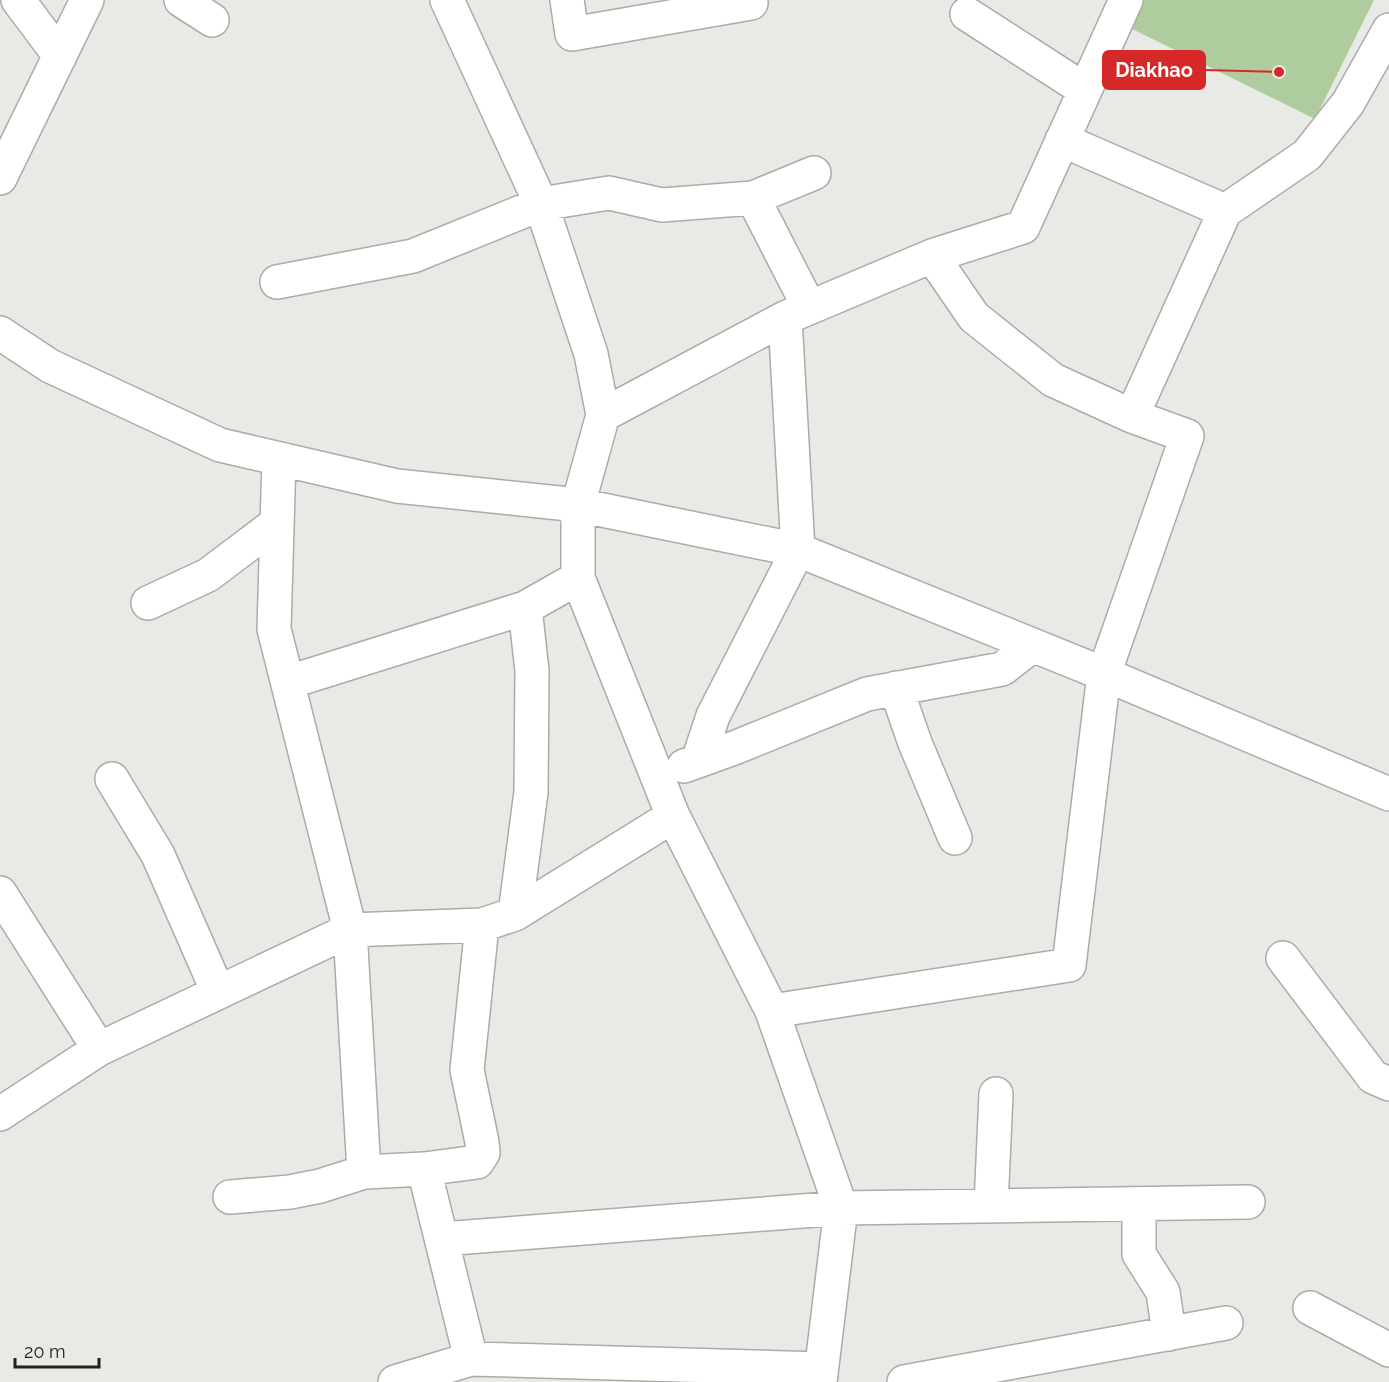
<svg xmlns="http://www.w3.org/2000/svg" width="1389" height="1382" font-family="Raleway,sans-serif">
  <rect width="100%" height="100%" fill="#e8eae6"/>
  <path fill="#afcc9e" d="M1139,0H1374L1315,119L1126,26Z"/>
  <g fill="none" stroke-linecap="round" stroke-linejoin="round">
    <g stroke="#aaaca8" stroke-width="36">
      <path id="minor" d="M18,0L60,56
        M181,0L212,20
        M447,0L541,204L591,354L603,415L578,505V578L673,816L772,1011L841,1208L820,1382
        M567,0L572,34L751,3
        M967,14L1085,90
        M1062,140L1225,211
        M0,178L87,0
        M753,198L809,307
        M277,282L413,256L541,204L609,193L662,205L753,198L814,173
        M0,333L50,366L220,445L397,486L578,505L798,550L1104,674L1389,794
        M603,415L785,318L932,256L1023,227L1126,0
        M1132,416L1225,211L1307,155L1348,103L1389,30
        M279,459L274,629L350,930L364,1172
        M148,603L208,575L277,523
        M289,682L525,608L578,578
        M896,688L915,743L955,838
        M698,761L713,716L798,550L785,318
        M684,766L734,748L867,694L1002,669L1033,645
        M112,779L158,855L218,992
        M0,893L99,1049
        M515,914L531,792L532,671L525,608
        M1283,958L1373,1077L1389,1084
        M772,1011L1069,965L1104,674L1187,436L1132,416L1053,380L974,317L932,256
        M0,1114L99,1049L350,930L482,925L515,914L673,816
        M424,1169L471,1359
        M230,1197L290,1192L320,1186L364,1172L424,1169L477,1162L483,1153L482,1142L467,1070L482,925
        M1139,1204V1254L1163,1292L1169,1334
        M991,1206L996,1094
        M442,1239L841,1208L1248,1202
        M1310,1308L1389,1350
        M395,1382L471,1359L821,1369
        M904,1382L1226,1323"/>
    </g>
    <use href="#minor" stroke="#fff" stroke-width="33"/>
  </g>
  <path fill="none" stroke="#d62828" stroke-width="2" d="M1279 72L1205 70"/>
  <circle fill="#d62828" stroke="#e8eae6" stroke-width="2" cx="1279" cy="72" r="6"/>
  <rect fill="#d62828" stroke="#d62828" stroke-width="2" x="1103" y="51" width="102" height="38" rx="6"/>
  <g font-size="20" text-anchor="middle" font-weight="bold" fill="#fff">
    <text x="1154" y="77">Diakhao</text>
  </g>
  <path d="M15 1358v9h84v-9" fill="none" stroke="#202120" stroke-width="3"/>
  <text x="24" y="1358" font-size="18" fill="#202120" stroke="#e8eae6" stroke-width="4.5" paint-order="stroke">20 m</text>
</svg>
